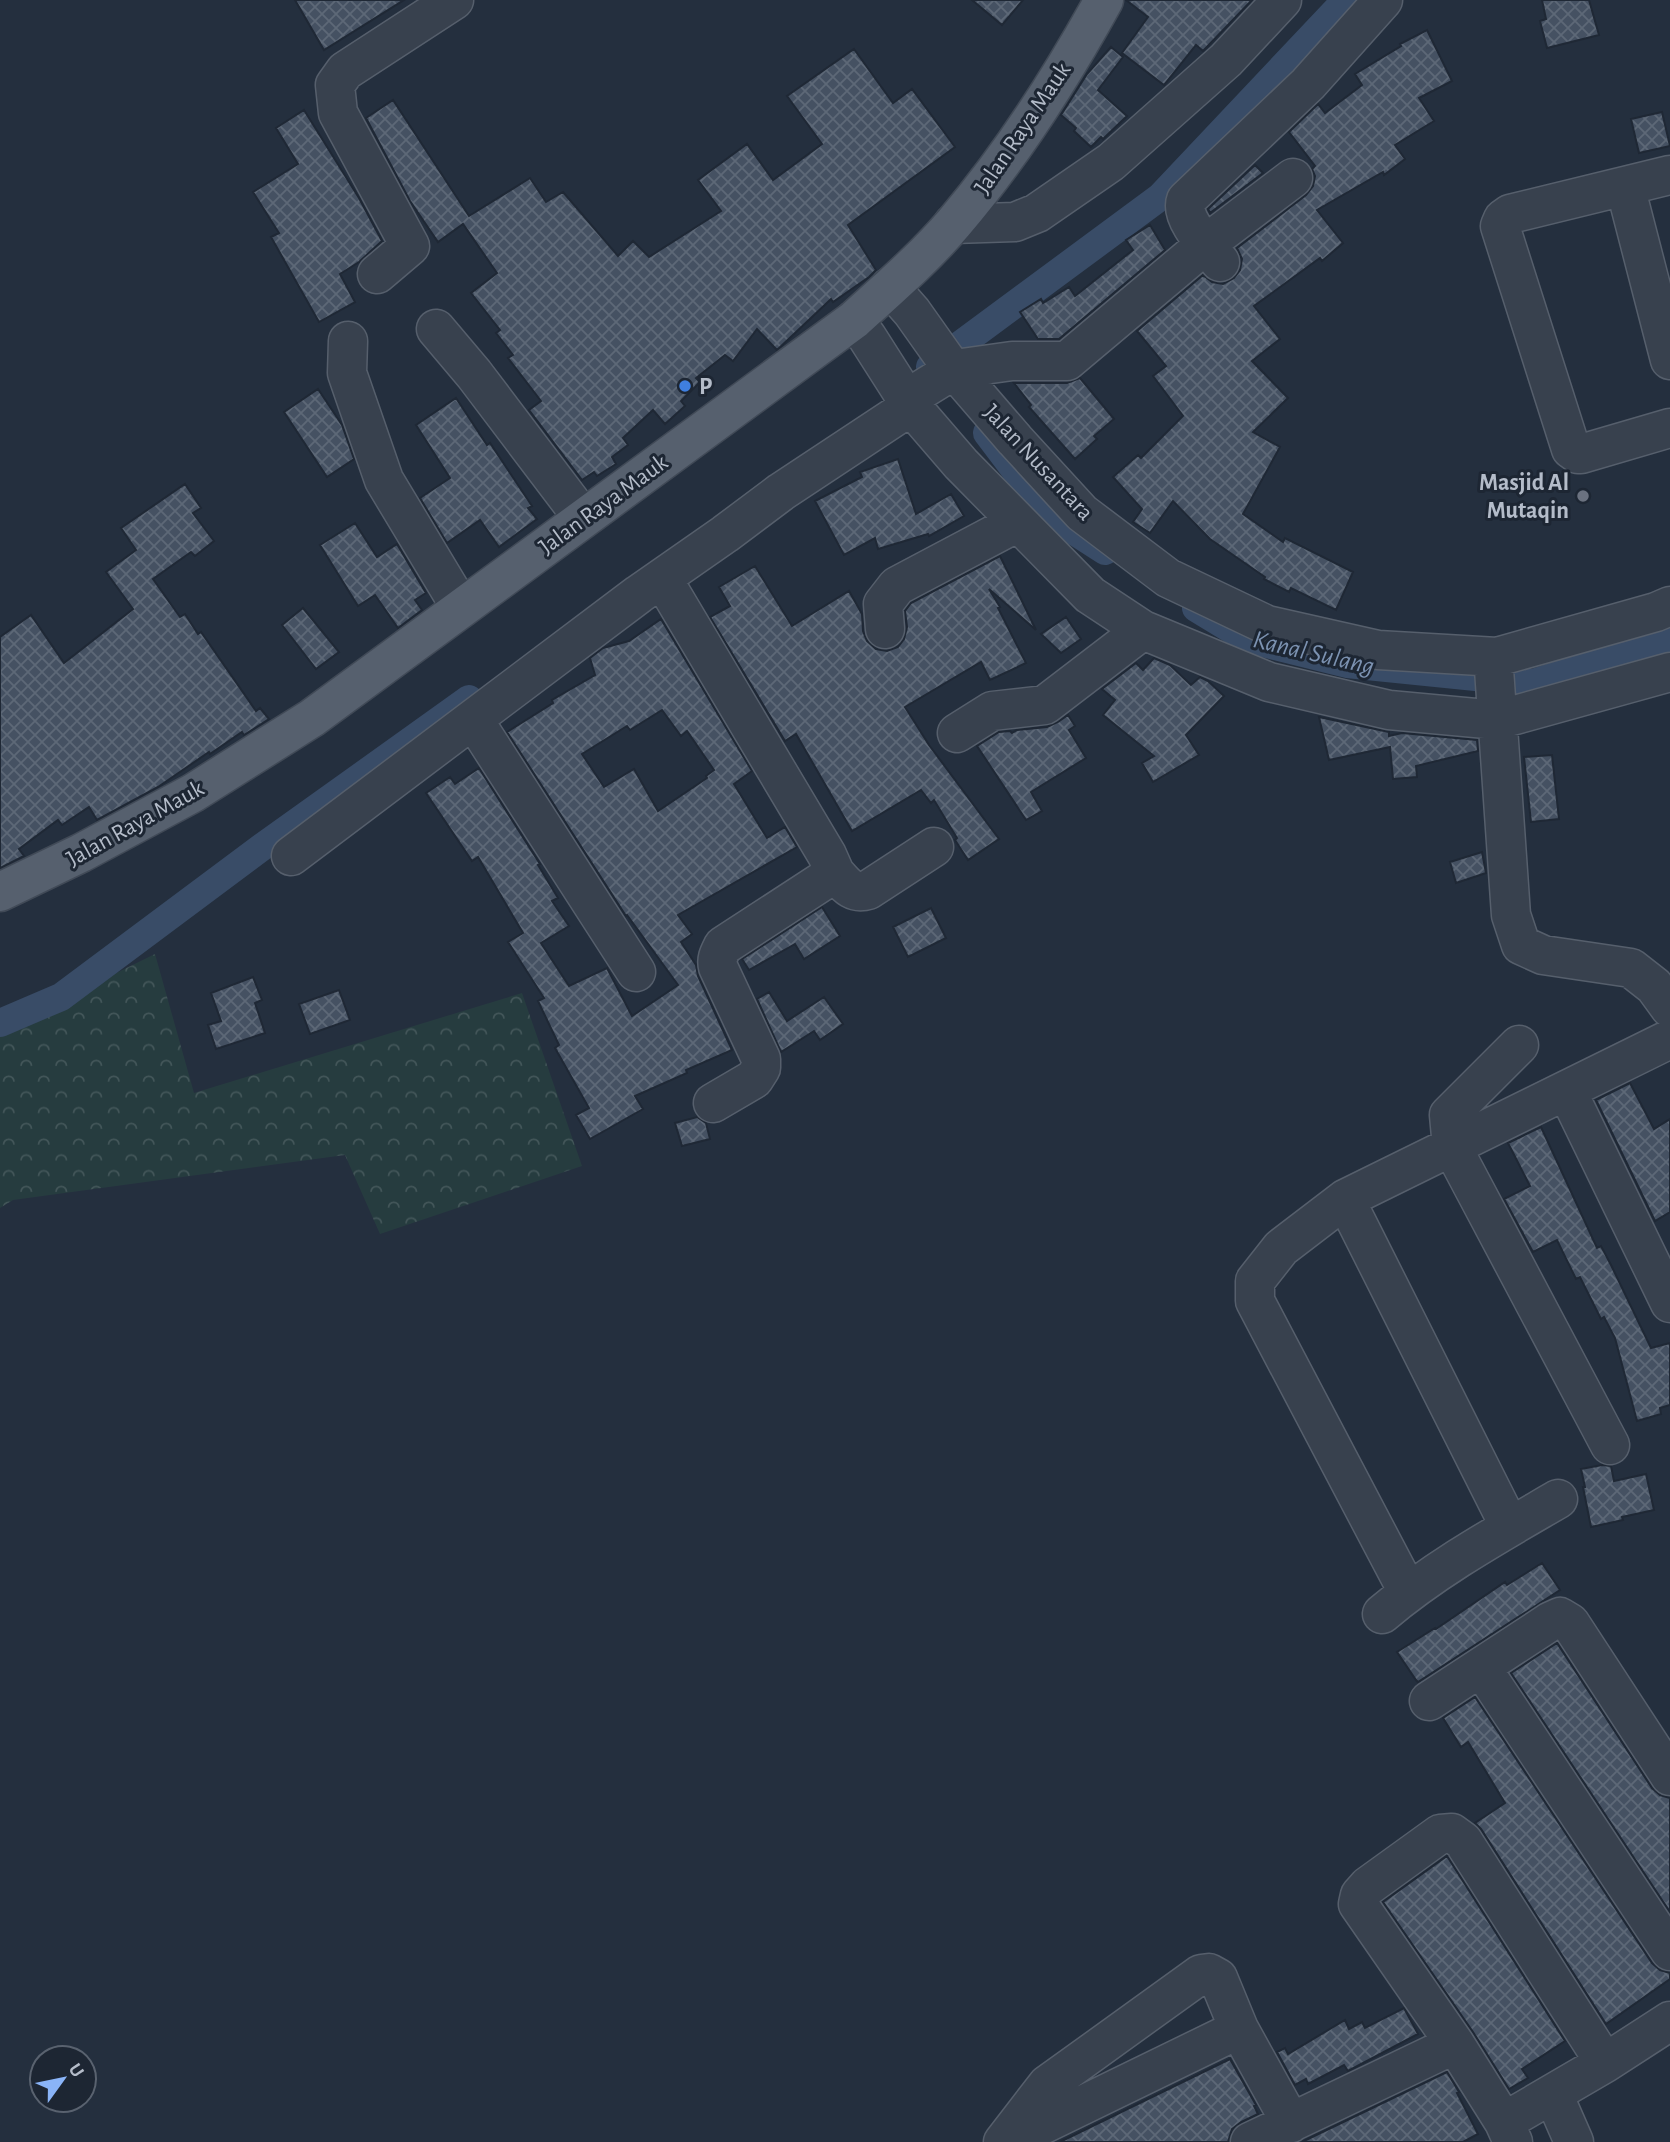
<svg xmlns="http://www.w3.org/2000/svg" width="1670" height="2142" font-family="'Alegreya Sans',sans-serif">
  <defs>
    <pattern id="forest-crowns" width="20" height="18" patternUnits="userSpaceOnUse" patternTransform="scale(1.75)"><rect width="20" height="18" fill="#263c3f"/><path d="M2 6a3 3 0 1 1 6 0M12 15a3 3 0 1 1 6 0" fill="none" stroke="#435659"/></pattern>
    <pattern id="building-cross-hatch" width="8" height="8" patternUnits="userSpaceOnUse" patternTransform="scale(1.75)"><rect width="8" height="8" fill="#455162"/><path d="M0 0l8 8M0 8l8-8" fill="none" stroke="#5d6877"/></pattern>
  </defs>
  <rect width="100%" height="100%" fill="#242f3e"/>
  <path fill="url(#forest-crowns)" d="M155,954L194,1093L522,993L582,1166L380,1234L345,1155L13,1200L0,1208V1030Z"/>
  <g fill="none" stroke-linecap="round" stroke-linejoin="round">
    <path stroke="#394c67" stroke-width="28" d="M930,367L1160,197L1346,0
      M987,433L1049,515L1105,551
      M1196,608L1247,639L1347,664L1533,683L1656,643L1670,637
      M0,1023L61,997L262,847L469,699"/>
  </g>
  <path fill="url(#building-cross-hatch)" stroke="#1f2835" stroke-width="2" fill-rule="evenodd" d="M295,0H404L324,50Z
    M972,0H1023L1002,25Z
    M1126,0H1252L1203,51L1196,45L1164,85L1122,53L1148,17Z
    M1542,0H1589L1599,35L1547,48L1540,21L1546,19Z
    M1427,30L1452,81L1419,98L1434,121L1395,145L1405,159L1384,175L1383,172L1317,210L1343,243L1322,261L1320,258L1254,306L1280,339L1252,361L1288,398L1253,432L1280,447L1243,514L1283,542L1285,538L1353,572L1336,610L1291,588L1289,592L1264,579L1265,577L1210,539L1173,501L1150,533L1133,522L1142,509L1113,477L1138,455L1141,458L1183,416L1153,376L1166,366L1137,331L1203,275L1212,282L1223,284L1234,278L1240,270L1242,259L1237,248L1306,195L1313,186L1315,176L1312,169L1315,166L1289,132L1318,104L1325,113L1362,85L1355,74L1401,46L1400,44Z
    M1111,47L1123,57L1098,90L1127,116L1103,139L1101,137L1091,147L1074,131L1076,128L1061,115L1087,74Z
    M854,49L893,103L912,89L955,147L848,225L876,270L869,277L833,302L831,299L777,350L757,329L733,361L725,355L696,378L700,382L681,401L685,406L665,424L653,410L623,438L628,445L612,457L616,464L597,476L594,472L582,480L529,410L541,401L508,358L513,355L496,333L500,330L471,293L497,273L463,224L438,242L410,201L366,118L393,100L469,216L530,178L546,202L563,192L618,256L633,241L649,257L721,211L698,180L747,144L773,180L822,144L787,96Z
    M304,110L359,198L382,241L359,262L340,274L355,302L319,322L271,237L279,233L253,192L298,164L276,128Z
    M1662,112L1670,146L1639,153L1631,119Z
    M1255,165L1263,173L1210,213L1208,209Z
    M1150,225L1165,250L1059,339H1038L1020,312L1041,299L1043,303L1069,287L1075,296L1133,250L1126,240Z
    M1080,378L1114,419L1094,436L1097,439L1075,459L1029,407L1031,405L1014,383H1067Z
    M318,389L342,425L354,459L327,477L284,412Z
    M456,398L487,445L490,443L532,506L528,508L537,519L499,547L480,520L447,543L420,498L450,478L416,425Z
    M898,459L916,514L951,494L964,516L929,536L928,534L878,549L875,538L844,555L815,501L862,477L860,472Z
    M185,484L201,508L193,513L214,541L195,556L191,552L153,579L180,617L185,614L198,634L201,632L256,711L260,708L269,719L244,735L242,732L210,754L209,752L158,787L97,820L89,807L62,825L58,820L19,849L24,856L0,868V637L31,615L64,663L133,609L106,572L136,550L121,528Z
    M355,523L377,557L397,544L426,593L415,600L422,610L398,628L375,595L358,606L320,545Z
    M1000,556L1036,630L989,589L1000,607L998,608L1026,663L990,680L981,662L905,707L929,745L999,839L968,860L955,840L957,838L934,800L931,803L921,790L852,831L796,734L785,741L710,617L730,606L719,587L755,566L792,626L849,591L862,614L863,631L867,641L876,649L887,651L898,647L904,639L907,627L905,611L911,603Z
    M303,608L339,652L316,669L282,625Z
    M1066,617L1081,639L1061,653L1041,634Z
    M661,619L752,771L734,784L767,838L785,827L797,847L678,915L692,934L681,942L696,965L698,976L732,1050L686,1070L687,1073L635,1096L643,1109L590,1139L576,1115L589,1108L555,1048L559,1045L538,1001L544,998L508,942L523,933L478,857L472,861L426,793L450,777L455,784L479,768L540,864L538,865L558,898L552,901L569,926L541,943L569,986L607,968L632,1016L678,985L627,915L626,916L507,732L553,703L552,700L595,675L590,658L603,648L629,641ZM662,710L681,736L687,731L714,770L706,776L707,778L658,811L634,769L604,787L582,754L627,726L630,730Z
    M1154,658L1170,665L1191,685L1200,677L1208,681L1224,696L1186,735L1199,755L1153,782L1142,763L1154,756L1103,715L1115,700L1102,689L1136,663L1143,670Z
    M1068,715L1075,726L1069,730L1086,758L1031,792L1042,811L1026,820L977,746L999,732L1010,731L1012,733L1017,730L1047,727L1058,722Z
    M1319,717L1389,732V736L1402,733L1477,740L1478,751L1416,766L1417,777L1393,779L1390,747L1329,760Z
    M1552,755L1559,819L1531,822L1524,757Z
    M1482,852L1486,873L1456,883L1450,862Z
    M822,907L840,936L804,959L795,944L749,970L742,959Z
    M931,908L946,938L908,957L893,927Z
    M253,977L262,1000L255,1003L265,1033L216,1049L208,1025L221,1021L211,993Z
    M339,990L350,1020L310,1034L299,1004Z
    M769,992L787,1021L824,997L843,1024L820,1040L814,1031L781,1052L757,999Z
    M1630,1083L1654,1129L1670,1119V1212L1655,1221L1596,1100Z
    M697,1117L706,1123L710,1139L682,1146L675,1123Z
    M1541,1127L1597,1248L1601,1246L1611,1265L1651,1348L1670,1343V1405L1660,1408L1661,1414L1637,1421L1615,1338L1604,1317L1601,1319L1580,1277L1576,1279L1557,1240L1533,1252L1504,1199L1530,1186L1508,1143Z
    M1602,1465L1611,1466L1614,1481L1646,1474L1654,1510L1622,1517L1623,1520L1591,1527L1583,1487H1585L1581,1469Z
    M1542,1563L1560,1590L1418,1682L1416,1680L1397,1652L1435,1628L1436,1629L1505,1582L1507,1585Z
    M1557,1643L1652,1788L1660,1795L1670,1798V1912L1511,1673Z
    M1475,1697L1652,1963L1660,1970L1670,1973V1979L1606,2024L1481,1829L1475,1823L1505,1803L1468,1742L1461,1747L1443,1718Z
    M1447,1856L1565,2041L1522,2069L1528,2078L1509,2089L1473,2032L1383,1902Z
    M1404,2008L1418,2034L1348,2071L1344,2065L1308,2084L1306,2079L1295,2085L1277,2052L1285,2048L1288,2054L1345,2020L1349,2029L1362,2022L1365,2028Z
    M1230,2059L1256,2105L1254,2106L1258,2114L1241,2122L1232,2129L1228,2142H1060Z
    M1447,2072L1459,2092L1457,2093L1478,2134L1463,2142H1302Z"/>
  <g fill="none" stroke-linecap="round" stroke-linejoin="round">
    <g stroke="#565f6c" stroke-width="41">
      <path id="minor" d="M1670,175L1510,214L1503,219L1500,226L1571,449L1578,454H1581L1670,428
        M1625,186L1670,360
        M953,224L1015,222L1037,213L1111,162L1226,60L1282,0
        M1220,262C1209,248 1179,218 1186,200L1308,84L1383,0
        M377,274L410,246L338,113L335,85L345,71L454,0
        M890,287L912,312L946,360L1015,440L1082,513L1168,578L1267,625L1378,650L1497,657
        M854,320L867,337L911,406L961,464L1090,595L1143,630L1269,682L1389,710L1497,720L1670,672
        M436,329L474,374L583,518
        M348,341L347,373L384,480L461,608
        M662,578L827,855L835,873L723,946C719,954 716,959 718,967L761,1059V1068L754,1079L713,1103
        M1670,606L1656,612L1497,657L1494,669L1511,915L1521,945L1543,955L1631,968L1654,986L1670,1008
        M885,629L883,604L897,586L1018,522
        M473,719L636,972
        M957,733L992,711L1045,705L1143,630
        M291,856L639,594L725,534L781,492L911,406L918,392L955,369L1012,361H1067L1206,244L1293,178
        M835,873C845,884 852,895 868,890L934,847
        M1519,1045L1449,1115L1452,1147L1610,1445
        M1567,1091L1670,1303
        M1345,1199L1510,1527
        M1408,1592L1255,1301V1281L1281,1248L1345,1199L1670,1039
        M1382,1614C1435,1569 1498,1534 1558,1499
        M1481,1667L1670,1951
        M1429,1701L1551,1621L1560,1617L1570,1623L1670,1776
        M1553,2094L1574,2142
        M1504,2122L1605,2063L1670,2021
        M1009,2141L1239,2029
        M1003,2142L1047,2085L1201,1974L1209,1973L1218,1978L1239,2029L1291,2123
        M1250,2142L1455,2044
        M1513,2142L1504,2122L1455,2044L1358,1904L1360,1895L1368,1886L1440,1834L1452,1833L1463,1841L1605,2063"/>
    </g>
    <g stroke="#414a57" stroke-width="41">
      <path id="major" d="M0,892L81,853L193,793L312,718L854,320C888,289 924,258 954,223C1012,155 1061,78 1104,0"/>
    </g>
    <use href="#minor" stroke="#38414e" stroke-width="38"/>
    <use href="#major" stroke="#56606e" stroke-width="38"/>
  </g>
  <circle fill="#3f7fe0" stroke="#1d2633" stroke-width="2.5" cx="685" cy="386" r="7"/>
  <circle fill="#6b7280" stroke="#1d2633" stroke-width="2.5" cx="1583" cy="496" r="7"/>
  <g text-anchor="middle" stroke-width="6" stroke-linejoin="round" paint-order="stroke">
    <g font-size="24" fill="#b4bcc9" stroke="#1d2633">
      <text transform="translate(1022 128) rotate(-56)" y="8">Jalan Raya Mauk</text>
      <text transform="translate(1039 462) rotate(47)" y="8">Jalan Nusantara</text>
      <text transform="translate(603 504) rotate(-36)" y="8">Jalan Raya Mauk</text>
      <text transform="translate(135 823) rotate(-29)" y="8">Jalan Raya Mauk</text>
    </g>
    <g font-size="24" font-weight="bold" fill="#b4bcc9" stroke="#1d2633" text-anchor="start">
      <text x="699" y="394">P</text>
      <text x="1569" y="490" text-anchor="end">Masjid Al<tspan x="1569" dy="28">Mutaqin</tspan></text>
    </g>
    <g font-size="26" font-style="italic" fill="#7c92b1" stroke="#1d2633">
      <text transform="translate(1314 652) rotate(13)" y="9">Kanal Sulang</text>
    </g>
  </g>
  <g transform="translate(63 2079) rotate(57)"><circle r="33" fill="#1d2633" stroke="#59626f" stroke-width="2"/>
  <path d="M0-5L12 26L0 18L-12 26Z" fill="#8ab4f8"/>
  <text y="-10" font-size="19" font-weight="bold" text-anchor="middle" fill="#b4bcc9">U</text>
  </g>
</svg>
